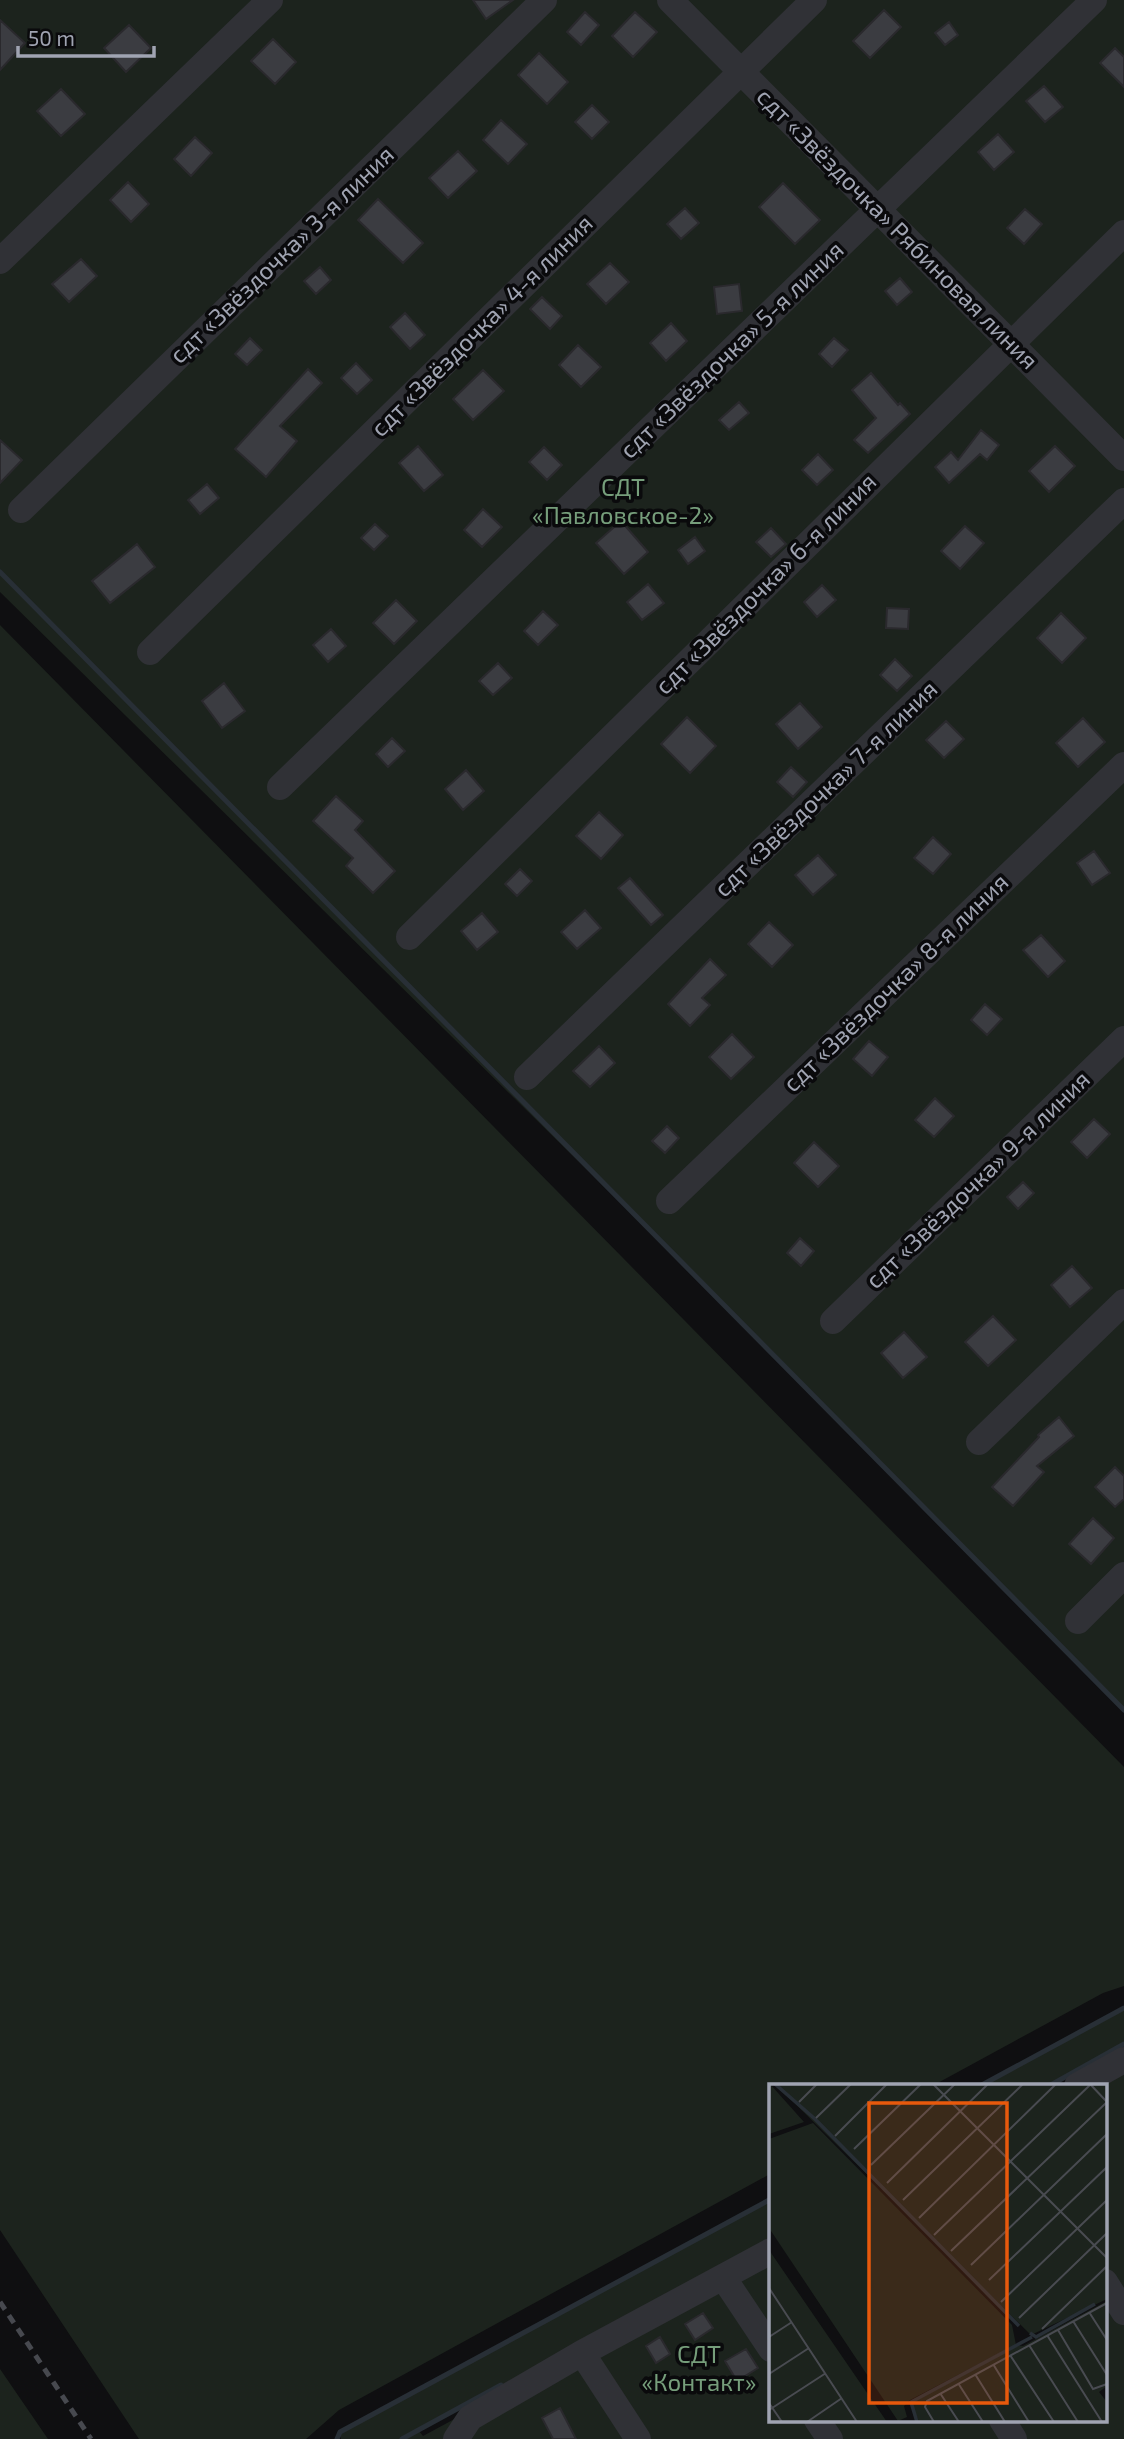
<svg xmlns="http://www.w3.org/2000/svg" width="1124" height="2439" font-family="'Exo 2',sans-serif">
  <rect width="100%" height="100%" fill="#0f0f11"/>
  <path fill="#1c231d" d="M0,0H1124V1710L699,1280L0,592Z
    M0,625L1124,1767V1986L1103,1993L934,2085L771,2086L770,2174L339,2410L306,2439H139L0,2230Z
    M1124,2008V2044L1049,2085H980Z
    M1124,2056V2439H341L340,2432L770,2199V2238L419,2431L423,2436L770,2249L771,2420H1105V2086Z
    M0,2369L48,2439H0Z"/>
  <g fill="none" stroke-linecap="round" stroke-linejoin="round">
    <path stroke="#282f36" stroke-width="5" d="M0,572L1124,1710
      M980,2086L1124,2008
      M1049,2086L1124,2044
      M337,2439L340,2432L771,2199
      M402,2439L501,2385"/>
  </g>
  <path fill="#3b3c41" stroke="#2a292d" stroke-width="2" d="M473,0H513L486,19Z
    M884,10L901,27L870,58L853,41Z
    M585,12L599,25L581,45L567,32Z
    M635,12L657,32L633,57L612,36Z
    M0,20L25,43L0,70Z
    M949,22L958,35L945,45L935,33Z
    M129,25L151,48L126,72L104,48Z
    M273,39L296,62L275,84L251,61Z
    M1115,48L1124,57V87L1100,63Z
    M539,53L568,82L547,104L518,75Z
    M1044,86L1063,107L1045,122L1026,101Z
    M61,89L85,114L61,136L37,111Z
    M592,105L609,122L592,139L575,122Z
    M501,120L527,144L508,164L483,140Z
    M998,134L1014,152L994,170L978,152Z
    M195,137L212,153L191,176L174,159Z
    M458,151L477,171L448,198L429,178Z
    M128,182L149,204L131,222L110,200Z
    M783,183L820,220L795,244L759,207Z
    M378,199L423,243L403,263L358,220Z
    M685,208L699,223L681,239L667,224Z
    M1025,209L1042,224L1024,244L1007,228Z
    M81,259L97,276L69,302L52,284Z
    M610,263L629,282L606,304L587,284Z
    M320,267L331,280L316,294L304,281Z
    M900,278L912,292L897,305L885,291Z
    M739,284L742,311L717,314L714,287Z
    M542,297L562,316L550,329L530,309Z
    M405,313L425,335L410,349L390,327Z
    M671,323L687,341L666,361L650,343Z
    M250,338L262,350L247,365L235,354Z
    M834,338L848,350L832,367L819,354Z
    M578,345L601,367L581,387L559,365Z
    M356,363L372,380L357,394L341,378Z
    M308,369L322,383L280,426L297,441L266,477L235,449Z
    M483,370L504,391L473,420L453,399Z
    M871,373L898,405L900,403L910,414L868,453L854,440L876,418L852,390Z
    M739,402L749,413L729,430L719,420Z
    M981,430L999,445L987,460L980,454L949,483L935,467L951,452L958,460Z
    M0,440L22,460L0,483Z
    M418,446L443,475L424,491L399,463Z
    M1055,446L1075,466L1049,492L1029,471Z
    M544,447L562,465L547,480L529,462Z
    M818,454L833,470L817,485L802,470Z
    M207,484L219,498L200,514L188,500Z
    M483,509L502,527L482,547L464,530Z
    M621,521L648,552L624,574L596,543Z
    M375,524L388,536L374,550L361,538Z
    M965,526L984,543L960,569L941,551Z
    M771,528L786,544L771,557L756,542Z
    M695,537L705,551L688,564L678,550Z
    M137,544L155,567L110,603L92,581Z
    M648,584L664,603L642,620L627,602Z
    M822,585L836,600L817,617L804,602Z
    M396,600L417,621L394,644L373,623Z
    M887,608L909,609L908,629L886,628Z
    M543,611L558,625L538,645L524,631Z
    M1061,613L1086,638L1062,663L1037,638Z
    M331,629L346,646L328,662L313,645Z
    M895,659L912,676L897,691L880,675Z
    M498,663L512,678L493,695L479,681Z
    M224,683L245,711L222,728L202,701Z
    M800,703L822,727L798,749L776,724Z
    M687,717L716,746L690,773L661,744Z
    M1083,718L1105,742L1078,767L1056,743Z
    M946,721L964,739L944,758L926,740Z
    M392,738L405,751L388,767L376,754Z
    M791,767L807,782L793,797L777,782Z
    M466,770L484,791L463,810L445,789Z
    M336,796L363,821L355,830L395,871L373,893L346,866L353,858L313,821Z
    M599,812L623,835L601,859L576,836Z
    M933,837L951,854L933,874L914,858Z
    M1094,851L1110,873L1092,885L1077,863Z
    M818,855L836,875L813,895L795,875Z
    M520,869L532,881L517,896L505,884Z
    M630,878L663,915L651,925L618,888Z
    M585,910L601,928L577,949L561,932Z
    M482,913L498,932L477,950L461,931Z
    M769,922L793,945L772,967L748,944Z
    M1041,935L1065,961L1048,977L1023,950Z
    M710,959L726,975L702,998L710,1005L690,1026L668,1004Z
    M985,1004L1002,1019L987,1035L971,1020Z
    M732,1034L754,1057L731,1079L709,1057Z
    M869,1041L888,1057L872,1076L853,1059Z
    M599,1046L615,1063L590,1087L573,1071Z
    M935,1098L954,1116L934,1137L915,1120Z
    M1094,1119L1110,1134L1087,1158L1071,1142Z
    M667,1126L679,1138L665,1153L652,1141Z
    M814,1142L839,1166L818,1187L794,1163Z
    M1023,1182L1034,1193L1018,1209L1007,1197Z
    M800,1238L814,1251L801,1266L787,1253Z
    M1072,1266L1092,1288L1070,1307L1051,1285Z
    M993,1316L1016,1340L988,1366L965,1342Z
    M904,1332L927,1357L903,1378L881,1353Z
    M1059,1417L1074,1436L1037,1466L1044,1472L1013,1506L992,1487L1039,1437L1038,1435Z
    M1115,1467L1124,1476V1499L1115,1507L1095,1487Z
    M1093,1518L1114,1538L1091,1564L1069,1544Z
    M703,2313L713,2328L695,2340L685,2324Z
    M660,2337L670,2354L656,2363L646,2346Z
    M746,2349L758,2368L737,2381L725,2361Z
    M560,2408L576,2439H553L542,2418Z"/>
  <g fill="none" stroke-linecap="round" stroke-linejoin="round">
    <path stroke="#303136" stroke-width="26" d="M670,0L1124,458
      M0,261L270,0
      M21,510L544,0
      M150,652L814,0
      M280,787L1094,0
      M409,937L1124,233
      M527,1077L1124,501
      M669,1201L1124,765
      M833,1321L1124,1039
      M979,1442L1124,1302
      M1078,1621L1124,1575
      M1077,2086L1124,2060
      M723,2277L771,2349
      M1105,2282L1124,2312
      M582,2353L638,2439
      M817,2420L830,2439
      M1002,2420L1014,2439
      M456,2439L470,2418L582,2353L771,2251"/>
    <path stroke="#47494f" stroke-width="5" stroke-dasharray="9 7" stroke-linecap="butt" d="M0,2302L91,2439"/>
  </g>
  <g text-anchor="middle" stroke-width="7" stroke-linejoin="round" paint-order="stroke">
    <g font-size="24" fill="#a0a4b2" stroke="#0a0a0c">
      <text transform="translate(897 229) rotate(45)" y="8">сдт «Звёздочка» Рябиновая линия</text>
      <text transform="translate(282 255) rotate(-44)" y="8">сдт «Звёздочка» 3-я линия</text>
      <text transform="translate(482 326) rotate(-45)" y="8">сдт «Звёздочка» 4-я линия</text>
      <text transform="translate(732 350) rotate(-44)" y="8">сдт «Звёздочка» 5-я линия</text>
      <text transform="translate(766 584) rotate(-45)" y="8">сдт «Звёздочка» 6-я линия</text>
      <text transform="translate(826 789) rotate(-44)" y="8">сдт «Звёздочка» 7-я линия</text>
      <text transform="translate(896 983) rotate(-44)" y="8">сдт «Звёздочка» 8-я линия</text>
      <text transform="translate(978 1180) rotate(-44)" y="8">сдт «Звёздочка» 9-я линия</text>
    </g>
    <g font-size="24" fill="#769e7b" stroke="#0a0a0c">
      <text x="623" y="496">СДТ<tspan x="623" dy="28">«Павловское-2»</tspan></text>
      <text x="699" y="2363">СДТ<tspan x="699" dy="28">«Контакт»</tspan></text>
    </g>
  </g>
  <g transform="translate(769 2084)">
    <rect width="338" height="338" fill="#0f0f11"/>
    <path d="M0,0H1L35,38L0,50ZM6,0H338V215L262,251ZM44,39L243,241L247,261L254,262L338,217V302L330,308L338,318V338H150L142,318L246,261L141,316L135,322L138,333L129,337L0,144V55ZM0,166L118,338H0Z" fill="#1c231d"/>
    <path fill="none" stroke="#282f36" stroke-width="3.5" d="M6,0L46,35L250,242M261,249L267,253L326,220M148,338L142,318L263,253"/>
    <path fill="none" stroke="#494b51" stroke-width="2" d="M164,0L338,174M321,0L338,18M30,18L48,0M47,34L82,0M66,52L118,0M85,65L152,0M102,81L186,0M118,99L219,0M134,116L254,0M150,134L287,0M165,151L322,0M182,167L338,18M202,181L338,50M220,196L338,83M0,204L88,338M232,218L338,116M320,228L338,256M250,234L338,149M304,237L338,291M273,245L338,182M289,246L324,305L338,300M278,251L333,338M0,253L23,238M260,261L309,338M241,271L285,338M224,280L260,338M0,290L40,264M206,290L236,338M189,299L214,338M171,309L190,338M0,319L13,338M0,326L57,289M38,338L73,314M165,338L156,323L158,317L338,219"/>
    <path fill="#e8590c" fill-opacity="0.15" stroke="#e8590c" stroke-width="3.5" d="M100,19H238V319H100Z"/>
    <rect width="338" height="338" fill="none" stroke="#a0a4b2" stroke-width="3.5"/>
  </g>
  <path d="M18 46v10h136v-10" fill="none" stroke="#a0a4b2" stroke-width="3.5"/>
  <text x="28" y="46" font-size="21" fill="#a0a4b2" stroke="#0a0a0c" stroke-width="5" paint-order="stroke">50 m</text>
</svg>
